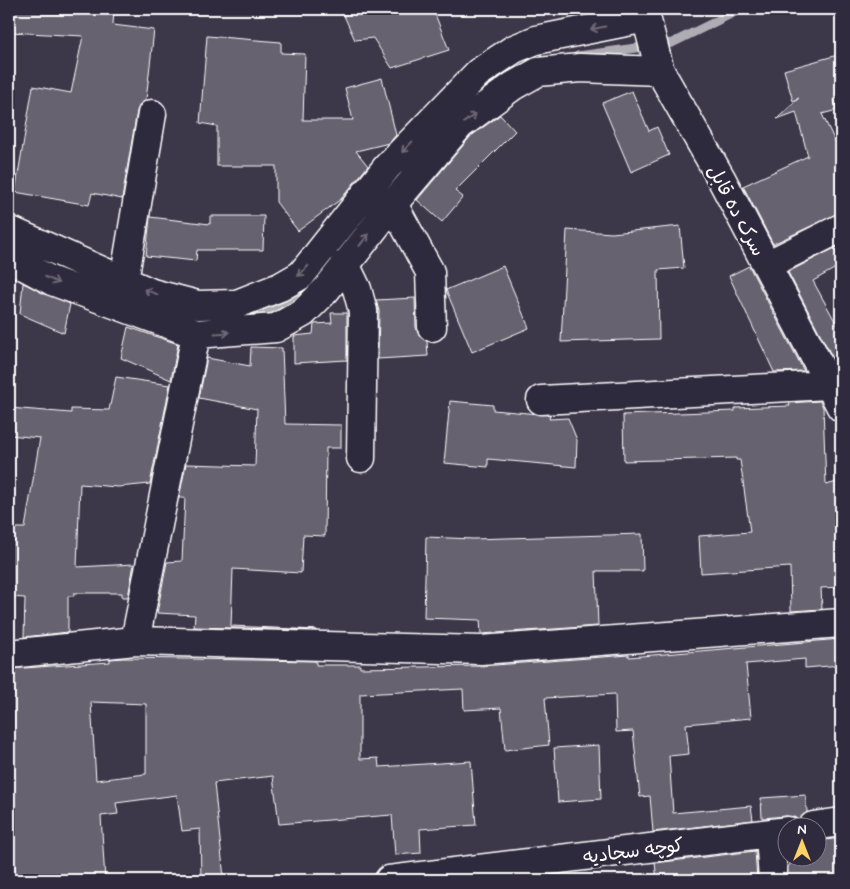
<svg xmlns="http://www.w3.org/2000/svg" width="850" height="889" font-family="Mynerve,'Playpen Sans Arabic',sans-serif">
  <rect width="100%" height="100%" fill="#3c3749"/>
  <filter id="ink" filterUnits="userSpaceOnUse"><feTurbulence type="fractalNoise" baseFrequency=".02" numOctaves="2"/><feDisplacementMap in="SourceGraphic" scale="10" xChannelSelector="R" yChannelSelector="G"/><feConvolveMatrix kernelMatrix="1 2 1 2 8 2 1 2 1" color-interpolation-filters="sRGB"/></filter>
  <g filter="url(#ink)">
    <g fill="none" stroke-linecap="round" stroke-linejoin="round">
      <path stroke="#afadb4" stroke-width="9" d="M578,56L672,43L741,9
        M336,253L368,215
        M47,261L83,279
        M248,319C272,312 298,298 315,278"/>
    </g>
    <path fill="#666270" stroke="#fff" fill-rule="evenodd" d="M9,9H114L113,25L154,30L146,100L140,104L137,111L122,199L92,193L89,205L15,192L33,86L71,93L83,36L9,32Z
      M341,9H433L449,50L392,68L373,38L355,40Z
      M207,36L281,42V53L305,54L303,120H353L345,88L382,78L396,135L389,143L356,151L368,166L341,199L298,231L276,202V166H217V126L200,123Z
      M841,54V97L834,99L837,110L822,114L841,154V212L773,244L743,186L808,156L796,112L777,119L799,98L793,101L784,70Z
      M632,91L649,131L657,127L669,155L631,172L602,103Z
      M500,115L515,131L455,191L463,197L442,222L417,200L471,136Z
      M210,216H264L263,250H197L196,261L146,256L150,217L210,224Z
      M680,226L684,268L658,270L659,339L561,342L567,230L612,233Z
      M841,245V265L813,281L841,332V374L788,272Z
      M503,266L529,328L472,352L446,290Z
      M749,266L804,371L774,372L729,276Z
      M23,283L70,304L64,333L20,314Z
      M415,298L416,328L419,336L427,341L428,356L378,359L379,311L376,300Z
      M331,313H347V360L294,363V336L313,334L314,324L332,323Z
      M128,327L178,344L171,380L121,358Z
      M251,347L282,348L285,424L341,425V448H326L325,536L303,535L301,573L233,569L231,626L317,630L194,627L195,615L157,613L167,562L182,561L185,498H179L186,464L255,466L257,409L199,398L207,358L250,366Z
      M116,377L170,385L150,484L118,487L80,484L77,567L134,564L128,597H122V593H74V596H68V632L24,637L25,598L9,597V528H25L40,438L9,435V408L71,413V409L109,410Z
      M450,401L493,405V410L550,415L549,419L568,418L577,440L576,467L488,459V467L444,463Z
      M820,401L823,407L826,485L841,481V538L839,539L841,587L821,588L822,609L791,611L790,567L701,573L699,536L750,532L740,460H736V458L624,461L623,415L735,411V408L790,406L789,403Z
      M642,534L643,571H596L598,626L481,634L480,620L424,618L426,537L473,539Z
      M841,639V665L805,668V659L746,664L751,718L686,724L689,754L669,756L673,813L751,806L753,820L653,832L650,796L640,797L633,731L616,732L615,694L545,698L549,745L505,750L501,708L464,710L463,689L360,694V759L378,758L379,767L471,761L476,825L420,829L421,853L395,855L392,815L279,824L273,776L214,783L224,878H201L200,829L182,831L177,795L116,803L118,814L101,816L105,880H16L12,832H9V669L110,662V659L123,658L316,661V665H360V668L482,666L629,655V657ZM91,702L146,704V774L96,780Z
      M599,745L601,799L558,802L554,748Z
      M806,795L807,812L799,820L787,816L762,818L761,798Z
      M841,838V880H788V867L796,856H818V841Z
      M755,851L757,880H722L721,877L693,880H657L655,863Z"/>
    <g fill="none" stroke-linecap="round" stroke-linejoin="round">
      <g stroke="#fff" stroke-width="31">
        <path id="minor" d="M644,9L660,71L722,180L841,407
          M393,204L430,272L432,327
          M9,230L152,293L198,305L237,304L280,287L301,275L387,167L478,73L514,49L536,40L646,18
          M9,258L52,281L196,334L276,328L303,313L326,290L393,204L460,125L513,86L538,72L580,68L660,71
          M345,264L357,289L363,311L361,458
          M767,265L841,228
          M124,281L152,114
          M541,400L829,385
          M135,641L196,334
          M9,654L135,641L481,650L841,623
          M813,826L841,822
          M770,834L773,880
          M389,880L788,831"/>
      </g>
      <use href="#minor" stroke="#2f2a3d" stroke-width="28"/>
    </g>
    <defs><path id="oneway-shaft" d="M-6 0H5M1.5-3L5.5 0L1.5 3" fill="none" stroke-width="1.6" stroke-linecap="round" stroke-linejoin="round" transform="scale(1.25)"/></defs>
    <g stroke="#6d6a77">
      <use href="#oneway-shaft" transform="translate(598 28) rotate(168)"/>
      <use href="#oneway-shaft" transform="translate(470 118) rotate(-36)"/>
      <use href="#oneway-shaft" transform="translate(407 147) rotate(134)"/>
      <use href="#oneway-shaft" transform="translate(364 240) rotate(-52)"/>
      <use href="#oneway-shaft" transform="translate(303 271) rotate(135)"/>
      <use href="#oneway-shaft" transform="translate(52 280) rotate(25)"/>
      <use href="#oneway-shaft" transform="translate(151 292) rotate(-160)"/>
      <use href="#oneway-shaft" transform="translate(222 333) rotate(-3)"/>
    </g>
  </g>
  <g text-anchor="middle" stroke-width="5" stroke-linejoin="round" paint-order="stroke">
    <g font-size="19" fill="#fff" stroke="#2f2a3d">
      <text transform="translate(737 210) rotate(62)" y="7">سرک ده قابل</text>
      <text transform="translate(633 850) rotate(-7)" y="7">کوچه سجادیه</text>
    </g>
  </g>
  <rect width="850" height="889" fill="none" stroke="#2f2a3d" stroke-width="30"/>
  <rect x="15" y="15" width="820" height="859" fill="none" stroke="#fff" stroke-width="2" filter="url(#ink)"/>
  <g transform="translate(802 842)"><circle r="24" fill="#2f2a3d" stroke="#827f8b"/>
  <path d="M0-4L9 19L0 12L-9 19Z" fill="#ffd166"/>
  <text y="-8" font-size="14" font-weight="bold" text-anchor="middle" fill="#ffffff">N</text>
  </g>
</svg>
